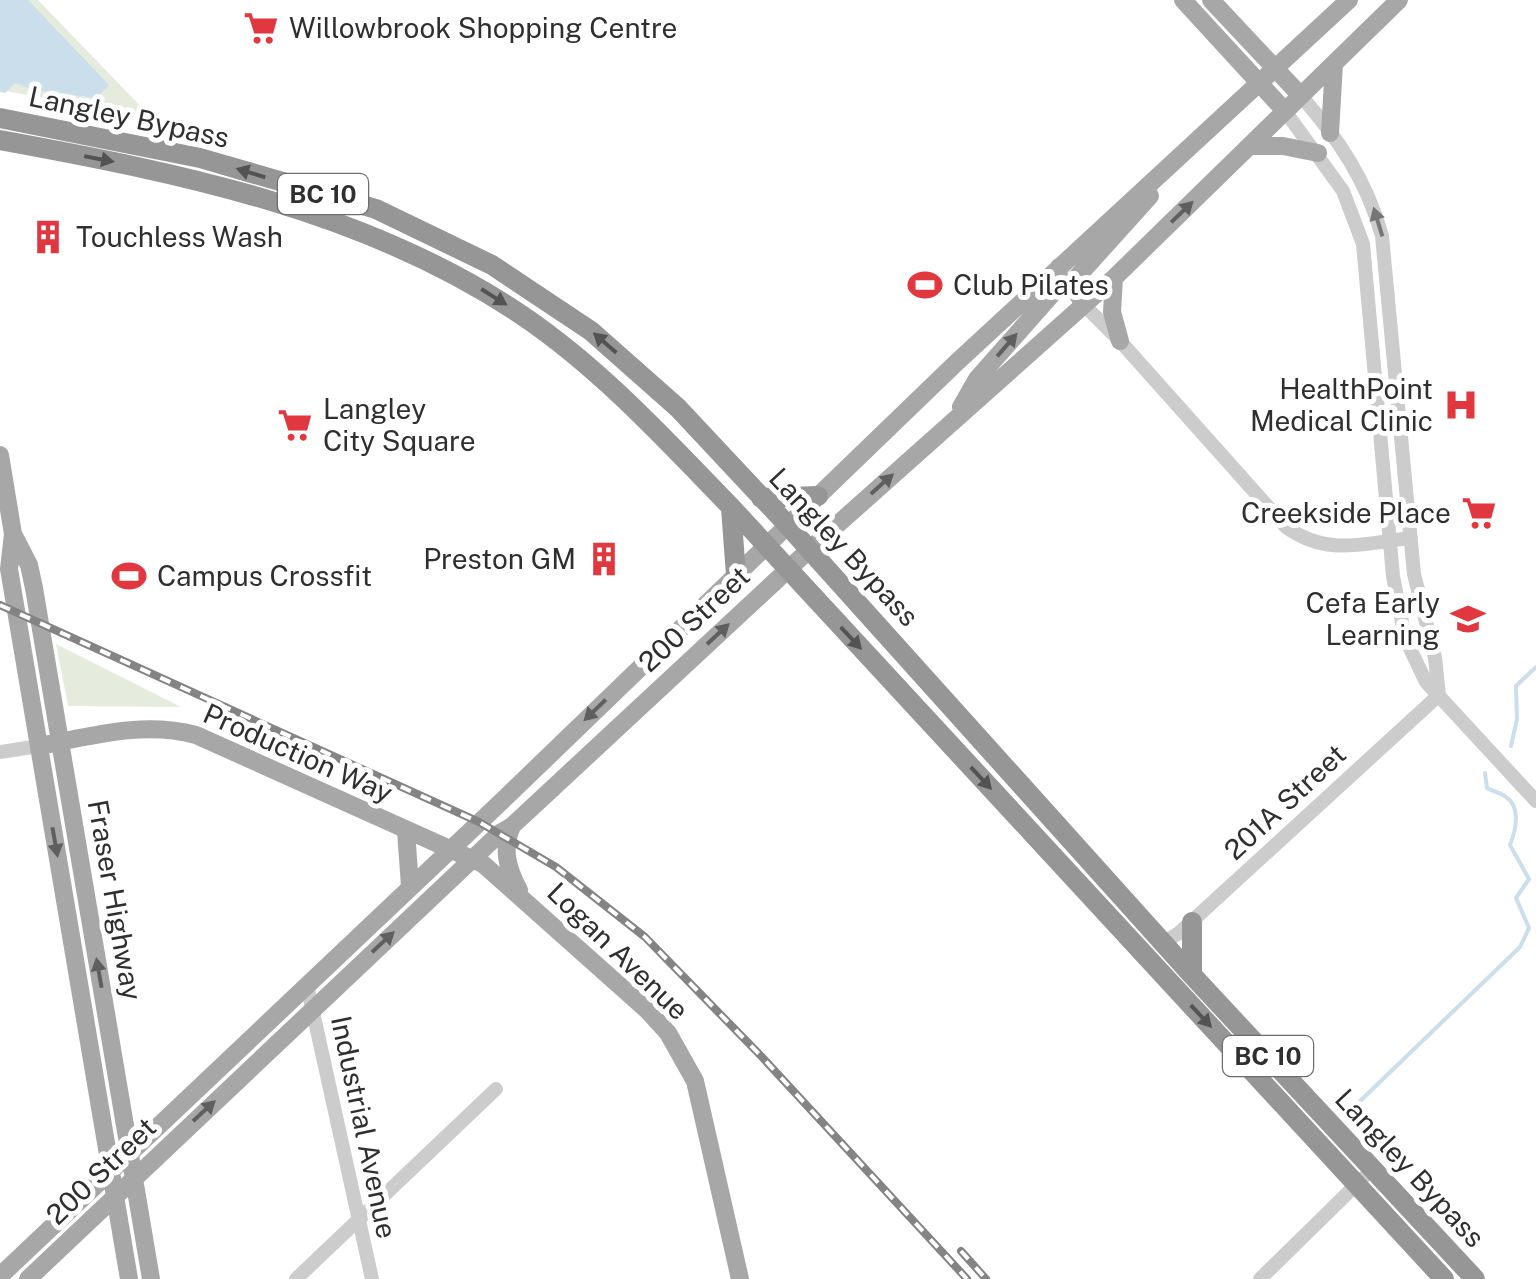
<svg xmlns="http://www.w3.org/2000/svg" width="1536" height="1279" font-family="'Public Sans',sans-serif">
  <rect width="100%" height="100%" fill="#fff"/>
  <path fill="#e5ecde" d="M0,0H38L151,117L0,90Z
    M56,644L181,707L68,706Z"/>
  <path fill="#cbdeeb" d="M0,0H28L109,85L96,98L33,90L15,83L5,93L0,92Z"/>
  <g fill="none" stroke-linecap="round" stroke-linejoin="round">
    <path stroke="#cbdeeb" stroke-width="4" d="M1511,746L1517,719L1516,686L1536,667
      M1400,1153L1357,1104L1520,947L1529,928L1516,898L1529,879L1510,845C1516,830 1522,805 1503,795C1498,792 1492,791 1487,788L1485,773
      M1419,1174L1450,1213L1453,1224"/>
    <path stroke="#ccc" stroke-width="14" d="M1301,96C1338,138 1367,181 1382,236L1414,574L1435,658L1439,695
      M1285,111L1343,191L1363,244L1393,576L1405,638L1426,682L1536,801
      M1084,305L1120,341L1286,527C1328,557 1363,543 1411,538
      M0,752L39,746
      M1163,943L1179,933L1439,695
      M307,985L372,1279
      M296,1279L496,1089
      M1260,1279L1363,1178"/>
    <path stroke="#a7a7a7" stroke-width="18" d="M1183,0L1285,111
      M1211,0L1301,96
      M1330,133L1334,64
      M1250,146H1283L1318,153
      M1114,278L1112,312L1120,341
      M1084,305L1077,293L1076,278L1150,196
      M961,407L977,379L1053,293L1058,285L1059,267
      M0,455L13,534L9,569L129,1279
      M13,534L29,565L34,588L151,1279
      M39,746C93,736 142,721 196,735L483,864L647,1010L668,1033L695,1081L740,1279
      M512,826C502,849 507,868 519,890
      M406,831L410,886
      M0,1276L502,801L956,363L1349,0
      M28,1279L500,833L512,826L810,549L1114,278L1399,0"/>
    <path stroke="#969696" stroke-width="20" d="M0,118L200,158L376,209L492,265L591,331L678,408L781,518L1192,975L1475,1279
      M0,140C181,173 368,211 523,316C601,369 665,439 730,506L1444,1279
      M761,498L818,496
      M731,508L736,575
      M1192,922V975"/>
    <g stroke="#848484" stroke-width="8">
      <path id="rail" d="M0,605L479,822L556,867L645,937L762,1057L967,1279
        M961,1251L986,1279"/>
    </g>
    <use href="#rail" stroke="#fff" stroke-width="4" stroke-dasharray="11" stroke-linecap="butt"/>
  </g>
  <defs><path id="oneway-solid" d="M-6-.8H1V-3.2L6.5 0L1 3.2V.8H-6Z" transform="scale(2.5)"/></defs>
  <g fill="#535353">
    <use href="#oneway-solid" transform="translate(99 159) rotate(11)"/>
    <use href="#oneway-solid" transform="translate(251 173) rotate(-163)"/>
    <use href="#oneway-solid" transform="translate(494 297) rotate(32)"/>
    <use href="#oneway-solid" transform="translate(605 343) rotate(-139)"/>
    <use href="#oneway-solid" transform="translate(851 638) rotate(47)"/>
    <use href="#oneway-solid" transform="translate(981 778) rotate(47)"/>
    <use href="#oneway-solid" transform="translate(1201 1016) rotate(47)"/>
  </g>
  <g fill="#5f5f5f">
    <use href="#oneway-solid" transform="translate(1182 212) rotate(-44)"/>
    <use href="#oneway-solid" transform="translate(1007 345) rotate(-49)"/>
    <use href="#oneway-solid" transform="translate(882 484) rotate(-42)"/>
    <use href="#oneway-solid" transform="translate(718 634) rotate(-43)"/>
    <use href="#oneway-solid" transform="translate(595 710) rotate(136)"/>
    <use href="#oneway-solid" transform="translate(55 842) rotate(80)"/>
    <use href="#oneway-solid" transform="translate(383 942) rotate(-43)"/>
    <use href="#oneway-solid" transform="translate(99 973) rotate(-100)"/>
    <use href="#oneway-solid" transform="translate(204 1111) rotate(-43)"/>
  </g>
  <use fill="#767676" href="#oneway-solid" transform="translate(1378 222) rotate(-107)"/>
  <defs>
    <g id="supermarket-bare" transform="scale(2.7)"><path d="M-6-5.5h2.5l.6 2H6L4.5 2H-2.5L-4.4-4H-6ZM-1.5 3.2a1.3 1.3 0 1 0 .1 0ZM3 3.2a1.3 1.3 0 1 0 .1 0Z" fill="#e1373f" stroke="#fff" stroke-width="2.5" paint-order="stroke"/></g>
    <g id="building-bare" transform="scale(2.7)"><path d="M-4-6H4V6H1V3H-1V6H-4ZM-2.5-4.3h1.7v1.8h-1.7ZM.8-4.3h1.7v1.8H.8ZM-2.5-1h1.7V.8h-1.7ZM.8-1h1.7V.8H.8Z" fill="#e1373f" stroke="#fff" stroke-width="2.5" paint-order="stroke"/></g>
    <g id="stadium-bare" transform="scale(2.7)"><path d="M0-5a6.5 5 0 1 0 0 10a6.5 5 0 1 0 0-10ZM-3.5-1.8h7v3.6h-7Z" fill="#e1373f" stroke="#fff" stroke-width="2.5" paint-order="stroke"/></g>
    <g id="hospital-bare" transform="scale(2.7)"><path d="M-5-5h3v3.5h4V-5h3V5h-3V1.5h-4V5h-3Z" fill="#e1373f" stroke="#fff" stroke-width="2.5" paint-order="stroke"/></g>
    <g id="school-bare" transform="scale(2.7)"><path d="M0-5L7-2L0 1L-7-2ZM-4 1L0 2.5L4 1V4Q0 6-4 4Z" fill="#e1373f" stroke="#fff" stroke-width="2.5" paint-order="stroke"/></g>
  </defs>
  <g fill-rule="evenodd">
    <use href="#supermarket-bare" x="261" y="28"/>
    <use href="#building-bare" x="48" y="237"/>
    <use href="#stadium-bare" x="925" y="285"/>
    <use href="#hospital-bare" x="1461" y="405"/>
    <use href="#supermarket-bare" x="295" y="425"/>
    <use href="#supermarket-bare" x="1479" y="513"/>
    <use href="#building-bare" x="604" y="559"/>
    <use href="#stadium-bare" x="129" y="576"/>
    <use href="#school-bare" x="1468" y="619"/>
  </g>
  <g text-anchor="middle" stroke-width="10" stroke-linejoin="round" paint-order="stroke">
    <g fill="#fff" stroke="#6d6d6d" stroke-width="2.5">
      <rect x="278" y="174" width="90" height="40" rx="8"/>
      <rect x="1223" y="1036" width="90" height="40" rx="8"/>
    </g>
    <g font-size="25" font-weight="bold" fill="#2f2f2f">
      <text x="323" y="203">BC 10</text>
      <text x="1268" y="1065">BC 10</text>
    </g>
    <g font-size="28" fill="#2f2f2f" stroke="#fff" text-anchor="start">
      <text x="289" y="38">Willowbrook Shopping Centre</text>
      <text x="76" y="247">Touchless Wash</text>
      <text x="953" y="295">Club Pilates</text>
      <text x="1433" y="399" text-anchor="end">HealthPoint<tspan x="1433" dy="32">Medical Clinic</tspan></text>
      <text x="323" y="419">Langley<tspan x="323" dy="32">City Square</tspan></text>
      <text x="1451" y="523" text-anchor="end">Creekside Place</text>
      <text x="576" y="569" text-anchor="end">Preston GM</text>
      <text x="157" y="586">Campus Crossfit</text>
      <text x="1440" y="613" text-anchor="end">Cefa Early<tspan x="1440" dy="32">Learning</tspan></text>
    </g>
    <g font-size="28" fill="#2f2f2f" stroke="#fff">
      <text transform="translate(129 117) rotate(12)" y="10">Langley Bypass</text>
      <text transform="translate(844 547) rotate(47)" y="10">Langley Bypass</text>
      <text transform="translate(694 619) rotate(-43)" y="10">200 Street</text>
      <text transform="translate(298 753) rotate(24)" y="10">Production Way</text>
      <text transform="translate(1285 802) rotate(-43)" y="10">201A Street</text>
      <text transform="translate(115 900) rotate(80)" y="10">Fraser Highway</text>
      <text transform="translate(618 951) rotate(44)" y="10">Logan Avenue</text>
      <text transform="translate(364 1127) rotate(78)" y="10">Industrial Avenue</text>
      <text transform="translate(1410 1168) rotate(47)" y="10">Langley Bypass</text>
      <text transform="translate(101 1171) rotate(-44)" y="10">200 Street</text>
    </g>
  </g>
</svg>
